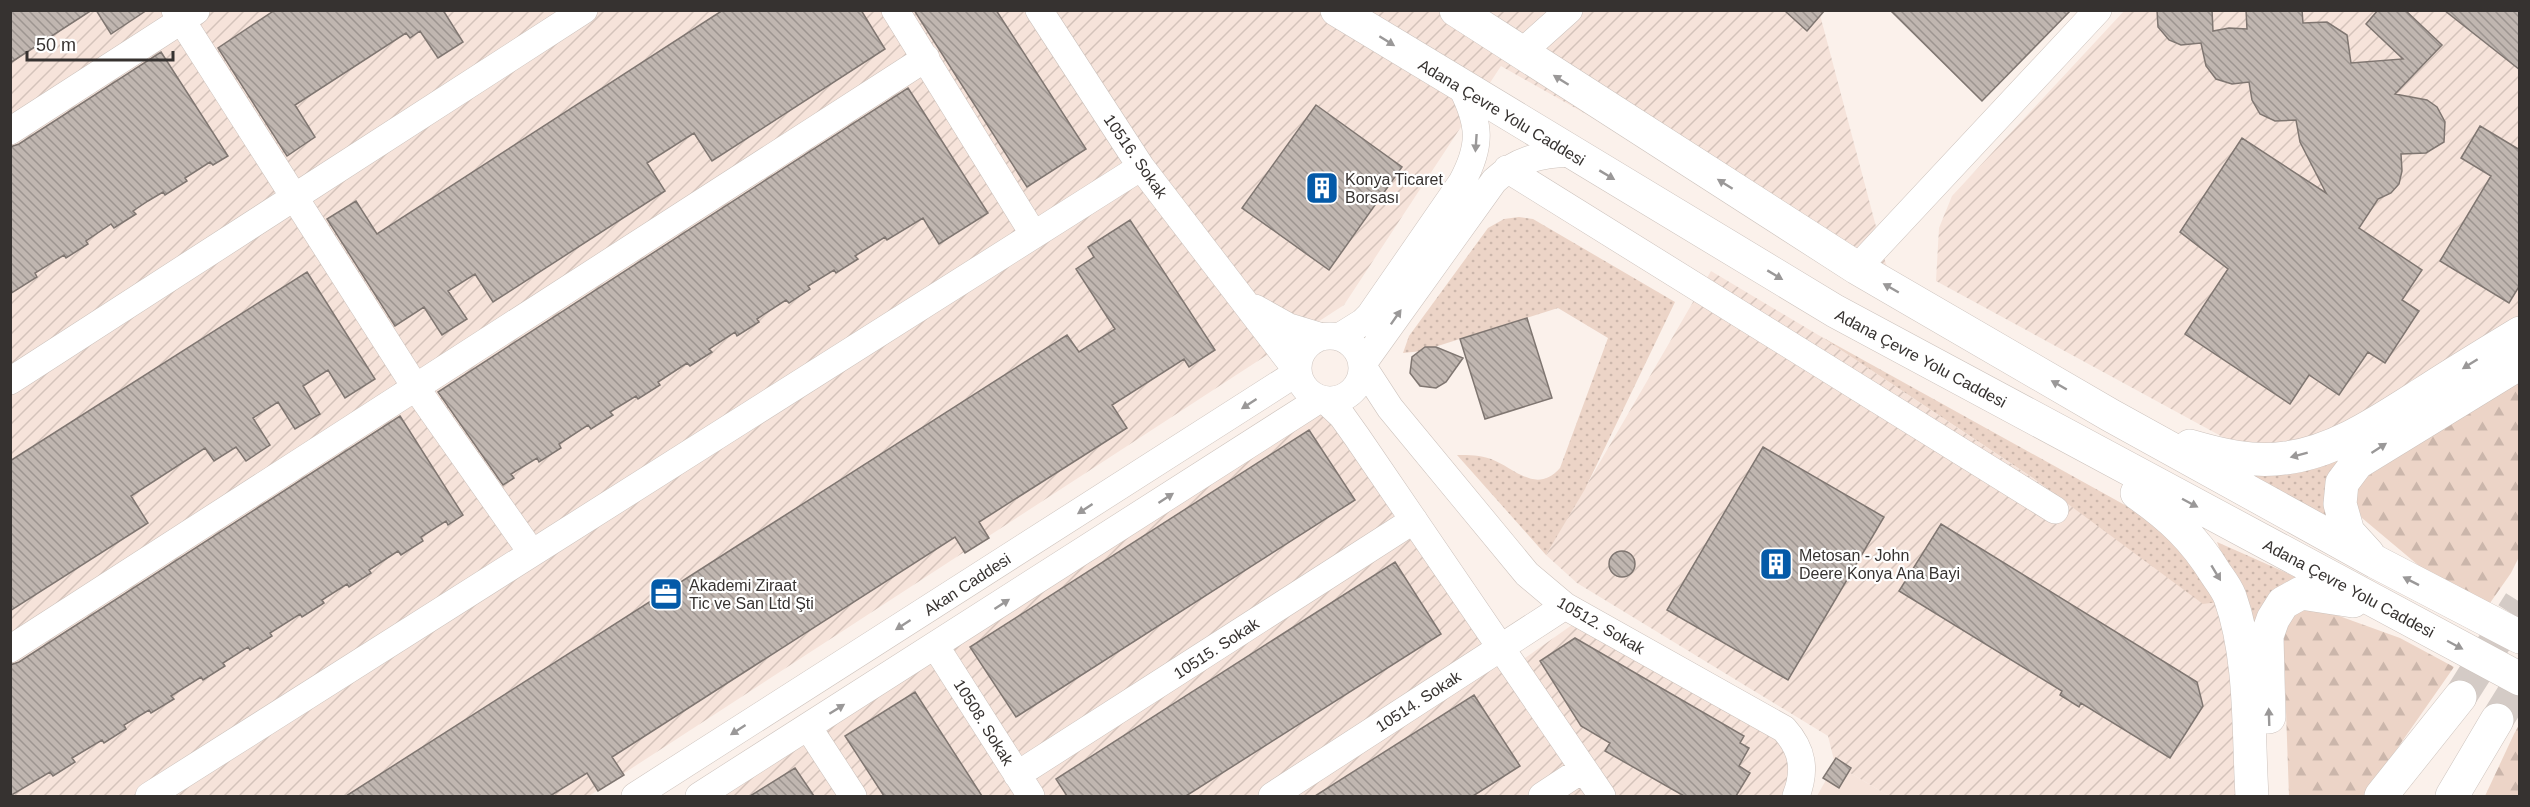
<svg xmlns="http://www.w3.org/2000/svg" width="2530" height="807" font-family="Helvetica,sans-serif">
  <defs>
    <pattern id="industrial-furrows" width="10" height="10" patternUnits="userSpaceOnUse" patternTransform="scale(1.5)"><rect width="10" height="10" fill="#f6e3da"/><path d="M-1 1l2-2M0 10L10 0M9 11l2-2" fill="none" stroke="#d4c3bb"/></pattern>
    <pattern id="grass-dots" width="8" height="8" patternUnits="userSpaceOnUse" patternTransform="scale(1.5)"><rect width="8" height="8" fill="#ecd4c7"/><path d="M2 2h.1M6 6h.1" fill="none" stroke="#cbb6ab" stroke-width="1.8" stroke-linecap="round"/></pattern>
    <pattern id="forest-firs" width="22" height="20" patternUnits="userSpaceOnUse" patternTransform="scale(1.5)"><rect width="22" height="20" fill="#ecd4c7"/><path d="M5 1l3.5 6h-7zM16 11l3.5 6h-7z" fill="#cbb6ab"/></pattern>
    <pattern id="building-back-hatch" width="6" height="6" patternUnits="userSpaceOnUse" patternTransform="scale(1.5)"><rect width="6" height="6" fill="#c0b6b0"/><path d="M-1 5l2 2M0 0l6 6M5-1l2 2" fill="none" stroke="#9d9590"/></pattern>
  </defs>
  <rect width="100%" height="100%" fill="#fbf1eb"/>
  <path fill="#f6e3da" d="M1835,764L1889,796H1817Z"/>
  <path fill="url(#industrial-furrows)" d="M10,11H1819L1892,287L1501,66L1344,305L589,796H11Z
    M2124,11H2519V319L2326,438L2241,447L1936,281L1939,228L1952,196Z
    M1711,271L1820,336L2218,602L2231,650L2236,796H1889L1835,764L1828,736L1577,583L1546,555Z
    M1314,412L1333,416L1508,670L1579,620L1780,734L1793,781L1783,796H717Z"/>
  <path fill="url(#grass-dots)" d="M1519,217L1533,219L1675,302L1585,489L1546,555L1457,455C1469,455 1480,455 1491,459C1515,468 1536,495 1560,468L1608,338L1558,308L1422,351L1403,353L1409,336L1488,228L1504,219Z
    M1820,336L2132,509L2169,536L2218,602L2203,604L2033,478Z
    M2360,444L2332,519L2242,475Z
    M2217,542L2298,578L2284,583L2268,596L2256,649Z"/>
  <path fill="url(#forest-firs)" d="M2519,381V557L2511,573L2490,603L2424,570L2362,518C2354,504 2354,496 2360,481Z
    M2317,608L2400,638L2454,667L2364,796H2289L2283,627L2298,610Z
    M2519,725V796H2485L2514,734Z"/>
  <path fill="url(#building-back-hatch)" stroke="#7f7671" stroke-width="1.5" d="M10,10H92L10,63Z
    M96,10H147L111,34Z
    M275,10H443L463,42L438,58L420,31L410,38L406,33L295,105L315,137L287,156L218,48Z
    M723,10H861L885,49L712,161L694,133L647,163L665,191L493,302L475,274L448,291L467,319L442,335L424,307L395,326L327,219L356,201L377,234Z
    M914,10H996L1086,149L1027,187Z
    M1784,10H1825L1807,31Z
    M1890,10H2071L1982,101Z
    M2157,10H2212L2213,31L2229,28L2247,29L2246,10H2302L2303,23L2327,22L2347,35L2351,63L2403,59L2366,24L2378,10H2405L2442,45L2395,94L2427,100L2437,107L2445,122L2444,142L2426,153L2401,154L2402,171L2399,184L2391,193L2378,199L2359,228L2422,270L2402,300L2419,311L2385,363L2368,352L2339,395L2309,375L2290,404L2185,334L2228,269L2180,232L2242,138L2326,193L2300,142L2296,120L2275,121L2260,114L2252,100L2249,82L2232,84L2216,79L2206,66L2201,43L2181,45L2169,40L2158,27Z
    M2444,10H2520V70Z
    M161,52L228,156L213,165L210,162L185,178L187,181L165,195L163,192L148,201L133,211L136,214L114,228L111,224L86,241L88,244L66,258L64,255L35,273L37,277L10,294V147L19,144Z
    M908,88L988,213L939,244L923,218L887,240L885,237L855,256L858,259L836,273L834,270L808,286L810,289L789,303L786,300L757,319L759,322L737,336L735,332L709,349L712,352L690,366L687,363L658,382L660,385L638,399L636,396L610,412L613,415L591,429L588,425L559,444L561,448L539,462L537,458L511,474L514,478L503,485L438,392Z
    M1316,105L1402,167L1329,270L1242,208Z
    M2480,126L2520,150V285L2509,303L2440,261L2491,176L2461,158Z
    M1130,220L1215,350L1189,367L1184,359L1112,405L1127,428L979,522L989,538L965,553L955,537L612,757L624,775L598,791L587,773L550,796H346L1067,335L1079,352L1115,329L1076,269L1094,257L1088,247Z
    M307,272L375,379L345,398L328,370L303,386L320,414L295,429L278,402L253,418L270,445L246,461L236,447L214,461L205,448L131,496L148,523L10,611V461Z
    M1527,318L1552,398L1485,419L1460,339Z
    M1425,347H1436L1463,358L1446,382L1436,388L1420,386L1410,373L1412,357Z
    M400,416L463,515L448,525L446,521L421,537L423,541L401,555L398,551L369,570L371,573L349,587L347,584L322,600L324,603L302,617L300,614L270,633L272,636L250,650L248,647L223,663L225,666L203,680L201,677L171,696L174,699L151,713L149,710L124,725L126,729L104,743L102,740L72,758L75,762L53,776L50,772L10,796V665L19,662Z
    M1309,430L1355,500L1016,717L970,647Z
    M1763,447L1884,517L1788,680L1667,610Z
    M1941,524L2197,682L2203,706L2170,758L2081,703L2079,707L2060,695L2062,691L1899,591Z
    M1609 564a13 13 0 1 1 26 0a13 13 0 1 1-26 0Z
    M1395,562L1441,634L1186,796H1067L1056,779Z
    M1575,638L1744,736L1740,743L1749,748L1739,766L1750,773L1736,796H1684L1605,751L1610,743L1581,726L1540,661Z
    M915,692L982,796H884L845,736Z
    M1474,695L1520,766L1473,796H1315Z
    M1836,758L1851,768L1839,788L1823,778Z
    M795,768L814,796H750Z"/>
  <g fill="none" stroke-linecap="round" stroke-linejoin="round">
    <path stroke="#d4cbc6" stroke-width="33" stroke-dasharray="33 16" stroke-linecap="butt" d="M2460,697L2520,602
      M2497,720L2520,683"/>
    <g stroke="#cdc3bd" stroke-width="28">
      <path id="minor" d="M175,10L416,388L532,553
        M895,10L1034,235
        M1520,54L1569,10
        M10,131L196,11
        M1571,153C1540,154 1516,160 1494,181L1362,365L1390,408L1527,574L1565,606L1784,729C1803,750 1806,770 1796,796
        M1507,169L2055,510
        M1857,268L2098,10
        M1255,308L1289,327L1322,337
        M1298 368a32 32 0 1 1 64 0a32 32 0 1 1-64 0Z
        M1339,337L1363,322L1370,315L1462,182C1482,145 1480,124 1462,88
        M10,381L584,10
        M1325,400L1342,416L1357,437L1602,796
        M936,647L1031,796
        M10,649L926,58
        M808,727L853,796
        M1017,775L1414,520
        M149,796L1141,167
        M635,796L1298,372L1141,167L1039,10
        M699,796L1320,399
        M1272,796L1565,606
        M1542,796L1583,769"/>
    </g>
    <g stroke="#cdc3bd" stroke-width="34">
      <path id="highway" d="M1337,10L1835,311L2520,679
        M1456,10L1857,268L2110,415L2376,562L2520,637
        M2190,446C2221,455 2253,463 2285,458C2335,452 2381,420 2422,394C2454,373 2487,353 2520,333
        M2137,493C2171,517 2194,538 2216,574C2221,581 2227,589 2230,597C2252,659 2248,732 2252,796
        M2368,554L2348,532L2340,504L2342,483L2357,463L2520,363
        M2269,717L2267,636L2273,619L2283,603L2301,593L2353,601
        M2381,796L2460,697
        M2452,796L2497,720"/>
    </g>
    <use href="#minor" stroke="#fff" stroke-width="27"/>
    <use href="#highway" stroke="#fff" stroke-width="33"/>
  </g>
  <defs><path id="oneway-solid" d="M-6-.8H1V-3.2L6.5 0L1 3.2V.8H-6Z" transform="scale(1.5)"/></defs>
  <g fill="#9a9898">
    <use href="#oneway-solid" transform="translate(1387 41) rotate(32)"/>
    <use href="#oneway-solid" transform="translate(1561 80) rotate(-148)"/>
    <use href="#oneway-solid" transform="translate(1476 143) rotate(94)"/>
    <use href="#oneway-solid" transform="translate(1607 175) rotate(31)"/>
    <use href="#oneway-solid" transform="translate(1725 184) rotate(-148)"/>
    <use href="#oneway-solid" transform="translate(1775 275) rotate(31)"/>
    <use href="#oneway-solid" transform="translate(1891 288) rotate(-150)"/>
    <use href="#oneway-solid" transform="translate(1396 317) rotate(-55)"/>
    <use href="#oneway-solid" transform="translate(2470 364) rotate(148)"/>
    <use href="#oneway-solid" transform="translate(2059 385) rotate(-150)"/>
    <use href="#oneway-solid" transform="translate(1249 404) rotate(147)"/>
    <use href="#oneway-solid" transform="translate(2379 448) rotate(-33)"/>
    <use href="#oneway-solid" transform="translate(2299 455) rotate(165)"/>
    <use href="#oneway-solid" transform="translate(1166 498) rotate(-33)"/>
    <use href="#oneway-solid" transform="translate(2190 503) rotate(28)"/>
    <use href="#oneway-solid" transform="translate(1085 509) rotate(147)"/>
    <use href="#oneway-solid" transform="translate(2216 573) rotate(59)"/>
    <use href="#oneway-solid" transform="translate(2411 581) rotate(-153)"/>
    <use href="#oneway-solid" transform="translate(1002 604) rotate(-33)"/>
    <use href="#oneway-solid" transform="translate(903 625) rotate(147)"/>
    <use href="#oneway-solid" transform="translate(2455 645) rotate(28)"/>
    <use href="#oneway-solid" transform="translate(837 709) rotate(-32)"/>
    <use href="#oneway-solid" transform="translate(2269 717) rotate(-92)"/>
    <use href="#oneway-solid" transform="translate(738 730) rotate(147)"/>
  </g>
  <defs>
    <g id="building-square" transform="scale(1.725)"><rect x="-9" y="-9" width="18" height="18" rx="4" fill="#045aa8" stroke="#fff"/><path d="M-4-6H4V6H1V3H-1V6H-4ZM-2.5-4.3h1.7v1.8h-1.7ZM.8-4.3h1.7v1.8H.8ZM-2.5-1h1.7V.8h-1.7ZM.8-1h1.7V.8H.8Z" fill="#fff"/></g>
    <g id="office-square" transform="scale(1.725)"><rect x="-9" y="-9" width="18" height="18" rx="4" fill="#045aa8" stroke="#fff"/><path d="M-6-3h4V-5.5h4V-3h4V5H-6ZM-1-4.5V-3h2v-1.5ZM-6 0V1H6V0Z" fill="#fff"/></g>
  </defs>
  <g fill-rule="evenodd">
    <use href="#building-square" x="1322" y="188"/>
    <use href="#building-square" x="1776" y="564"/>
    <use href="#office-square" x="666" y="594"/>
  </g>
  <g text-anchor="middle" stroke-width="4.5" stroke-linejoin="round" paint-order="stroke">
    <g font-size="16" fill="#363230" stroke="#fff">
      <text transform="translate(1502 112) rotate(31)" y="6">Adana Çevre Yolu Caddesi</text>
      <text transform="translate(1136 156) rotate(55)" y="6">10516. Sokak</text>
      <text transform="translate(1921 358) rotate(28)" y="6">Adana Çevre Yolu Caddesi</text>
      <text transform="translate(967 584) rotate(-33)" y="6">Akan Caddesi</text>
      <text transform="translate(2349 588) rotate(28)" y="6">Adana Çevre Yolu Caddesi</text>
      <text transform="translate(1601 625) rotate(30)" y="6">10512. Sokak</text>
      <text transform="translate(1216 648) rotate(-33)" y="6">10515. Sokak</text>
      <text transform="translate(1418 701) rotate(-33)" y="6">10514. Sokak</text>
      <text transform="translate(984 722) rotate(58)" y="6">10508. Sokak</text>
    </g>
    <g font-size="16" fill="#363230" stroke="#fff" text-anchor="start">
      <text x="1345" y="185">Konya Ticaret<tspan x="1345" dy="18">Borsası</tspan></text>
      <text x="1799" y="561">Metosan - John<tspan x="1799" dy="18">Deere Konya Ana Bayi</tspan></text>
      <text x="689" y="591">Akademi Ziraat<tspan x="689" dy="18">Tic ve San Ltd Şti</tspan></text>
    </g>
  </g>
  <rect width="2530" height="807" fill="none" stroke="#363230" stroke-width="24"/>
  <path d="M27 51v9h146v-9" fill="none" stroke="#363230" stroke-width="3"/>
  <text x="36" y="51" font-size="18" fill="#363230" stroke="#ffffff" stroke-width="4.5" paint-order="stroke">50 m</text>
</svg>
